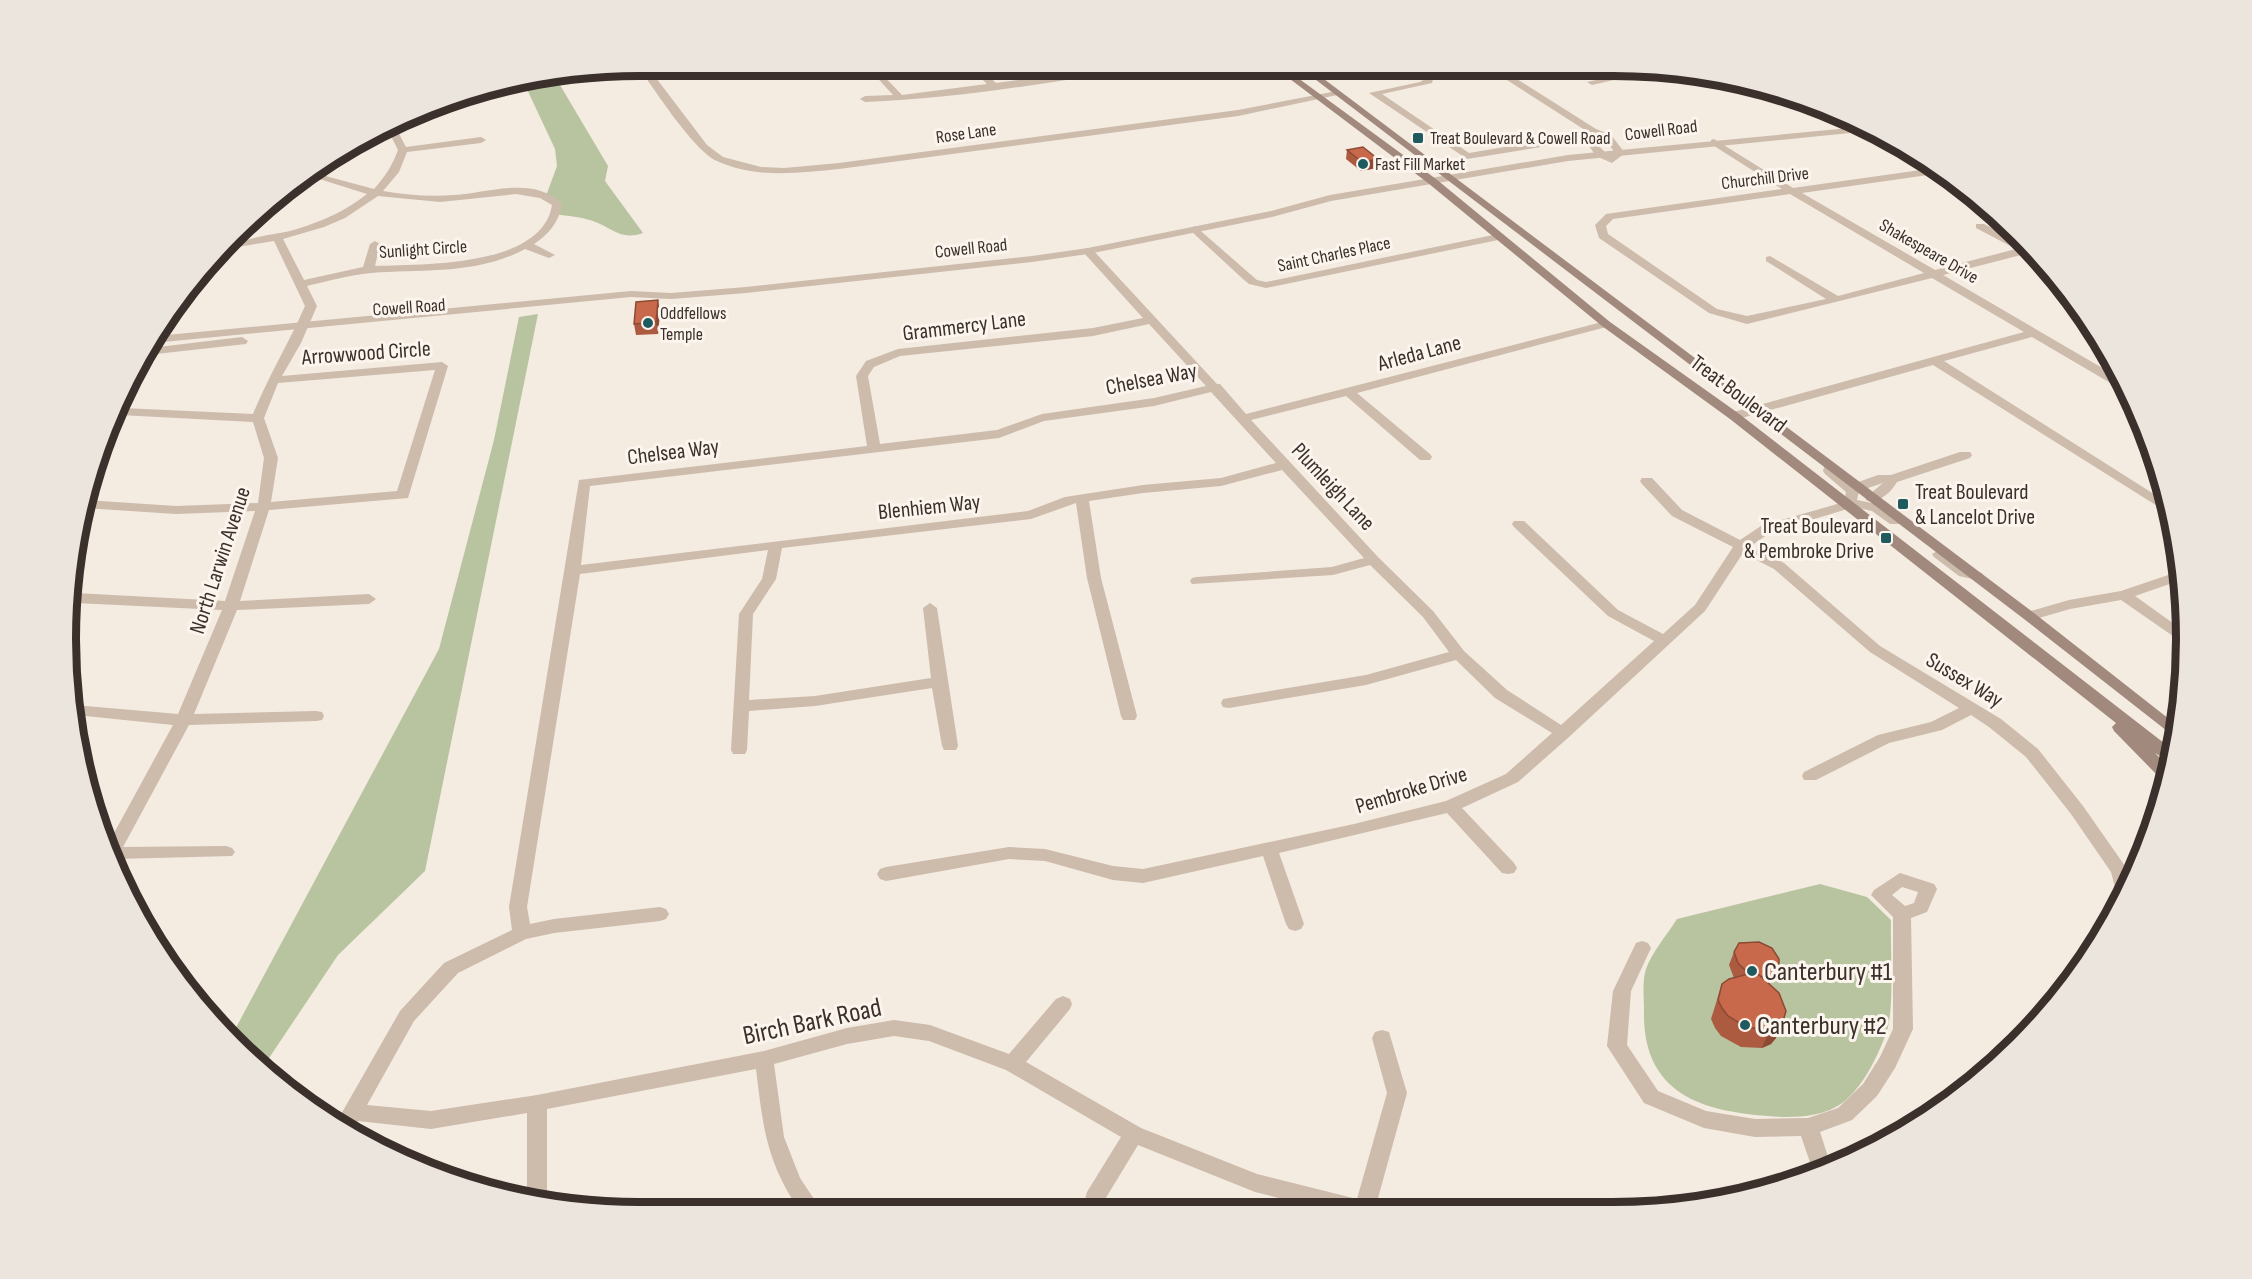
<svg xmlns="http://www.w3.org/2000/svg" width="2252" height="1279" font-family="'Sofia Sans Condensed',sans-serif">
  <rect width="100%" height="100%" fill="#f4ebe1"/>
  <path fill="#b8c4a0" d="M557,80L608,166L605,181L643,233C620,241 613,228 593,221C582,217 567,216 555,214L557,204L546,196L557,166L555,149L525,85Z
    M538,314L425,871L338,955L265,1064L231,1037L439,649L494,440L519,317Z
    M1820,884L1867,897L1891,920C1890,948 1895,1010 1886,1034C1877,1057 1865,1083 1846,1100C1825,1118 1794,1118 1768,1116C1699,1111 1642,1092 1644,1010C1644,998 1642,981 1646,969C1652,952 1667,935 1677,919Z"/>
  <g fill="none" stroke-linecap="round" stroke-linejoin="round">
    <path fill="#cdbbac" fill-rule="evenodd" d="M638,66H647L707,145L723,157L761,167L784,168L839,163L1238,110L1337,91L1342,94L1238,116L839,169C798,173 756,179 717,161C695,152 653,88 638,66Z
      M968,66H978L996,83L1117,67H1137L1132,70C1044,83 954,99 865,102L860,99L865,96L893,95L871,71L876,68L902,95L987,84Z
      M1377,67H1418L1428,70L1423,73L1382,70Z
      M1448,67L1512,76L1596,129L1611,135L1625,153L1612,163L1596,156L1587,143L1559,144L1467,159L1369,93L1420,82L1425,79L1429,72H1435L1432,83L1382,94L1469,153L1559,138L1584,137L1588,132L1507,80L1445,72L1443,70ZM1595,135L1605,139L1615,153L1611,156C1604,152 1594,144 1595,135Z
      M1652,68L1662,69L1592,85L1587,82Z
      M396,128L406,147L481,137L486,140L481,143L407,152L399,172L383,191C407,195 430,197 454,195C488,193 534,175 562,204C559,222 549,234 534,244L555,255L549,258L525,249C477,275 423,269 371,273C349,275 328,281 307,286L317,306L301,343L282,376L442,362L448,366L408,498L269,510L240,601L369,594L376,599L369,604L237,610L194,714L316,711L322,712L324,716L322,720L316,721L189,725L123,847L226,846L232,848L235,852L232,856L116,859L112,862L107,846L173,725L76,715L74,705L178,714L222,610L75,603V593L225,601L255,511L176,514L84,508L85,500L176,506L258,503L264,458L253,422L120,415L123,408L253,414C268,377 289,343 305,306L274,241L231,248C243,236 279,235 297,229C322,221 346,211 367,194L313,177L318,174L374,189C385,177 392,166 398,150L389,132ZM516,194L540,198L552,205C542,268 421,264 375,266L380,244L375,241L370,244L363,267L304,280L283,239L324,227L345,218L378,196L440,202ZM435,370L397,491L271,502L278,458L264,418L278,383Z
      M1714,139L1793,188L1935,168L1942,173L1802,193L1935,270L2016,249L1976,228V224H1984L2025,245L2034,254H2025L1943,275L2123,380L2129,391H2124L2032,337L1944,361L2168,503L2170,514L1933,365L1738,419H1730L1728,416L1730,413L2024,332L1932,278L1747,324L1709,313L1599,238L1595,225L1606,214L1782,189L1711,144V140ZM1790,194L1924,273L1838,296L1770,256L1766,257V261L1826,299L1747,316L1717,309L1608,234L1606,226L1613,219Z
      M1195,226L1257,280L1266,282L1498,234L1503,237L1498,240L1266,288L1249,284L1243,279L1191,231L1190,229Z
      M1088,248L1092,249L1217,384H1220L1246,414L1602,322H1610V326L1357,393L1430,454L1432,457L1430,460H1420L1346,396L1251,420L1378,557L1433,611L1464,651L1507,690L1561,725L1654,641L1608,616L1514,527L1512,524L1514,521H1524L1618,610L1663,634L1695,605L1733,547L1672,516L1642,484L1640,481L1642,478H1652L1682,510L1740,540L1761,526L1844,502L1846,492L1825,474L1823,471L1825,463H1835L1837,470L1853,484L1878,475H1891L1960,452H1970L1972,455L1970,458L1897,482C1891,492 1880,503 1867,501L1865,498L1883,483L1859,491L1857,500L1882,505L1900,518L1902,521L1900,524H1890L1872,511L1854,507L1771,532L1751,546L1784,563L1880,646L2001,719L2038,749L2083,806L2125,866L2130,880L2122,897L2116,891L2111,872L2071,814L2026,757L1989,727L1971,715L1942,730L1889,743L1816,780H1804L1802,776L1804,772L1878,735L1931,722L1959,708L1870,652L1774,569L1743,553L1705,611L1569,737L1518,782L1462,808L1514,863L1517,868L1514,873L1508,874L1502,873L1447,813L1279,853L1304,924L1301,929L1295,931L1289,929L1286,924L1263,856L1143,883L1113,880L1045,861L1009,859L886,881L880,879L877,874L880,869L886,867L1009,847L1045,849L1113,866L1143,869L1354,824L1446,801L1506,774L1552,733L1495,698L1456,660L1366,685L1229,708L1223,707L1221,703L1223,699L1229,698L1366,675L1449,652L1423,617L1370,565L1333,575L1192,584L1190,581L1192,578L1197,577L1332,567L1364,558L1282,470L1221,486L1143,493L1089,501L1101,578L1137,716L1135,720H1123L1121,716L1087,578L1076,503L1031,519L782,548L776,579L753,614L749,700L815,696L931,678L923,608L930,603L937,608L958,746L956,750H944L942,746L932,688L815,706L749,711L747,750L745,754H733L731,750L739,614L762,579L768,550L580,574L527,907L530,924L554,919L660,907L666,909L669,914L666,919L660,921L554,933L526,939L458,973L414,1021L367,1105L431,1111L537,1095L764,1051L847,1028L894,1020L930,1025L1009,1054L1056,999L1063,996L1070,999L1072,1004L1070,1009L1026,1062L1141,1128L1257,1174L1357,1199L1387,1093L1372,1038L1375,1032L1382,1030L1389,1032L1407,1093L1375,1209H1323L1255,1192L1138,1145L1104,1201L1102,1210H1082L1087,1192L1121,1137L1006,1070L929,1041L894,1036L847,1044L774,1064L784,1137L800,1178L822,1211H800C766,1162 763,1126 756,1069L547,1109V1203L527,1199V1113L431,1129L358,1121L351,1134L336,1123L400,1011L444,963L512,930L509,907L579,480L867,446L856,376L866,361L898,349L1093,328L1143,318L1084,253V249ZM1149,324L1206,386L1154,398L1042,414L997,430L880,444L868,376L874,367L900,356L1093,336ZM1211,392L1276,463L1221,478L1143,485L1065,497L1028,511L581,565L590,486L999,438L1044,421L1154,406Z
      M1939,550L1969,570L1982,573L1984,576L1977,580L1959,576L1934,557L1932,554Z
      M2180,571L2181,580L2135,596L2184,631L2183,643L2121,600L2070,609L2029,621L2022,616L2024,613L2069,600L2121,591Z
      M1900,873L1934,884L1937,889L1927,912L1911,918L1913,1029L1895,1068L1877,1096L1852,1120L1820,1132L1831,1166L1814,1174L1801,1136L1755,1137L1704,1128L1644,1103L1607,1046L1613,991L1636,943L1642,941L1648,943L1651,948L1631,991L1627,1045L1658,1091L1706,1111L1755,1119L1808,1118L1838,1108L1863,1084L1880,1057L1893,1029V917L1871,895L1874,890ZM1902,887L1918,892L1914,903L1905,906L1892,895Z"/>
    <path fill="#cdbbac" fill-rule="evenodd" d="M1860,127L1870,131L1568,161L1331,201L1272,217L1088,254L1032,262L746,293L671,299L631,297L153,343L156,336L631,291L671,293L746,287L1032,256L1088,248L1271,211L1330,195L1568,155Z
      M242,337L248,341L246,344L147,355L150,348Z"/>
    <path fill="#a18a7d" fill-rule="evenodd" d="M1274,67H1283L1436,179L1610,322L1738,413L2173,750L2170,762L2155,753L2169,767L2166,780L2161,779L2114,731L2112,727L2116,723L1730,419L1602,326L1428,183Z
      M1299,67H1308L2034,613L2178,726L2176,738L2024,619Z"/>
  </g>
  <path fill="#ac5a40" d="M1347,150L1377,168L1361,171L1346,159Z
    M660,312L658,334L636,335L634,324Z
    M1734,952L1779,964L1774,977L1769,984L1776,1038L1771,1044L1762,1048L1741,1047L1721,1036L1715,1028L1711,1019L1722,984L1734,978L1729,965Z"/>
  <path fill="#8c4a34" d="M1378,159L1377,168L1361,171L1362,162Z
    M658,300L660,312L658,334L656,322Z
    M1779,964L1774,977L1768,986L1753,979Z
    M1784,1018L1776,1038L1771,1044L1762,1048L1770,1028Z"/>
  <path fill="#c8694b" stroke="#8c4a34" stroke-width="1.5" d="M1363,147L1378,159L1362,162L1347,150Z
    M658,300L656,322L634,324L636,302Z
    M1759,942L1772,948L1779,959V964L1773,973L1761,977L1756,972L1749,974L1738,963L1734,952L1739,943Z
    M1756,972L1779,993L1786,1011L1784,1018L1778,1025L1770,1028H1748L1728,1016L1722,1008L1718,1000L1722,984L1729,979Z"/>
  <g fill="#1f5a5e" stroke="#fbf5ee" stroke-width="2">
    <rect x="1412" y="132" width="12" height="12" rx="3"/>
    <circle cx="1363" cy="164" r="6"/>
    <circle cx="648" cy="323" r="6"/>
    <rect x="1897" y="498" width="12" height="12" rx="3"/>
    <rect x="1880" y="532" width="12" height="12" rx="3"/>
    <circle cx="1752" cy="971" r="6"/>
    <circle cx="1745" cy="1025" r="6"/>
  </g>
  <g text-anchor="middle" stroke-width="6" stroke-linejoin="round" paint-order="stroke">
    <g font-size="18" fill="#3b302b" stroke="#fbf5ee">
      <text transform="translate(1661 130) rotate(-7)" y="6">Cowell Road</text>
      <text transform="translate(966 133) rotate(-8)" y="6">Rose Lane</text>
      <text transform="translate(1765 178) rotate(-7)" y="6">Churchill Drive</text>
      <text transform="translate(971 248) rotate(-6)" y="6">Cowell Road</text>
      <text transform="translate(423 249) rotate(-4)" y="6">Sunlight Circle</text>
      <text transform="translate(1929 251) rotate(30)" y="6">Shakespeare Drive</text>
      <text transform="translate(1334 254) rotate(-12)" y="6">Saint Charles Place</text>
      <text transform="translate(409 307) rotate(-4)" y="6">Cowell Road</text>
    </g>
    <g font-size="18" fill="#3b302b" stroke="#fbf5ee" text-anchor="start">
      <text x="1430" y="144">Treat Boulevard &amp; Cowell Road</text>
      <text x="1375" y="170">Fast Fill Market</text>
      <text x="660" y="319">Oddfellows<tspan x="660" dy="21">Temple</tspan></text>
    </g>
    <g font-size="22" fill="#3b302b" stroke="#fbf5ee">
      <text transform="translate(964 325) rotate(-7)" y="8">Grammercy Lane</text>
      <text transform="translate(366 352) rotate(-4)" y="8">Arrowwood Circle</text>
      <text transform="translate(1419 352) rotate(-15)" y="8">Arleda Lane</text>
      <text transform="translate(1151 378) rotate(-11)" y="8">Chelsea Way</text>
      <text transform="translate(1739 393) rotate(37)" y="8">Treat Boulevard</text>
      <text transform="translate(673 451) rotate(-7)" y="8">Chelsea Way</text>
      <text transform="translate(1334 486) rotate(47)" y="8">Plumleigh Lane</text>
      <text transform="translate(929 506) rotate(-6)" y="8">Blenhiem Way</text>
      <text transform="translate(219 560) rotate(-72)" y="8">North Larwin Avenue</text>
      <text transform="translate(1965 679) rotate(31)" y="8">Sussex Way</text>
      <text transform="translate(1411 789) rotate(-17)" y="8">Pembroke Drive</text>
    </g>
    <g font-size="22" fill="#3b302b" stroke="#fbf5ee" text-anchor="start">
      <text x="1915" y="499">Treat Boulevard<tspan x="1915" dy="25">&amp; Lancelot Drive</tspan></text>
      <text x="1874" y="533" text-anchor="end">Treat Boulevard<tspan x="1874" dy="25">&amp; Pembroke Drive</tspan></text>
    </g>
    <g font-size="27" fill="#3b302b" stroke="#fbf5ee" text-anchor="start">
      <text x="1764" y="980">Canterbury #1</text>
      <text x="1757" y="1034">Canterbury #2</text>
    </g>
    <g font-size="27" fill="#3b302b" stroke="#fbf5ee">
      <text transform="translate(812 1021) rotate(-12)" y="9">Birch Bark Road</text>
    </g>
  </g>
  <path d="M0 0H2252V1279H0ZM639 76H1613A563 563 0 0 1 2176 639V639A563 563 0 0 1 1613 1202H639A563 563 0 0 1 76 639V639A563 563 0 0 1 639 76Z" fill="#ece5de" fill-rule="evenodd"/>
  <path fill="none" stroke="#3b302b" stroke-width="8" d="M639 76H1613A563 563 0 0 1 2176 639V639A563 563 0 0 1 1613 1202H639A563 563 0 0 1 76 639V639A563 563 0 0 1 639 76Z"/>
</svg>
